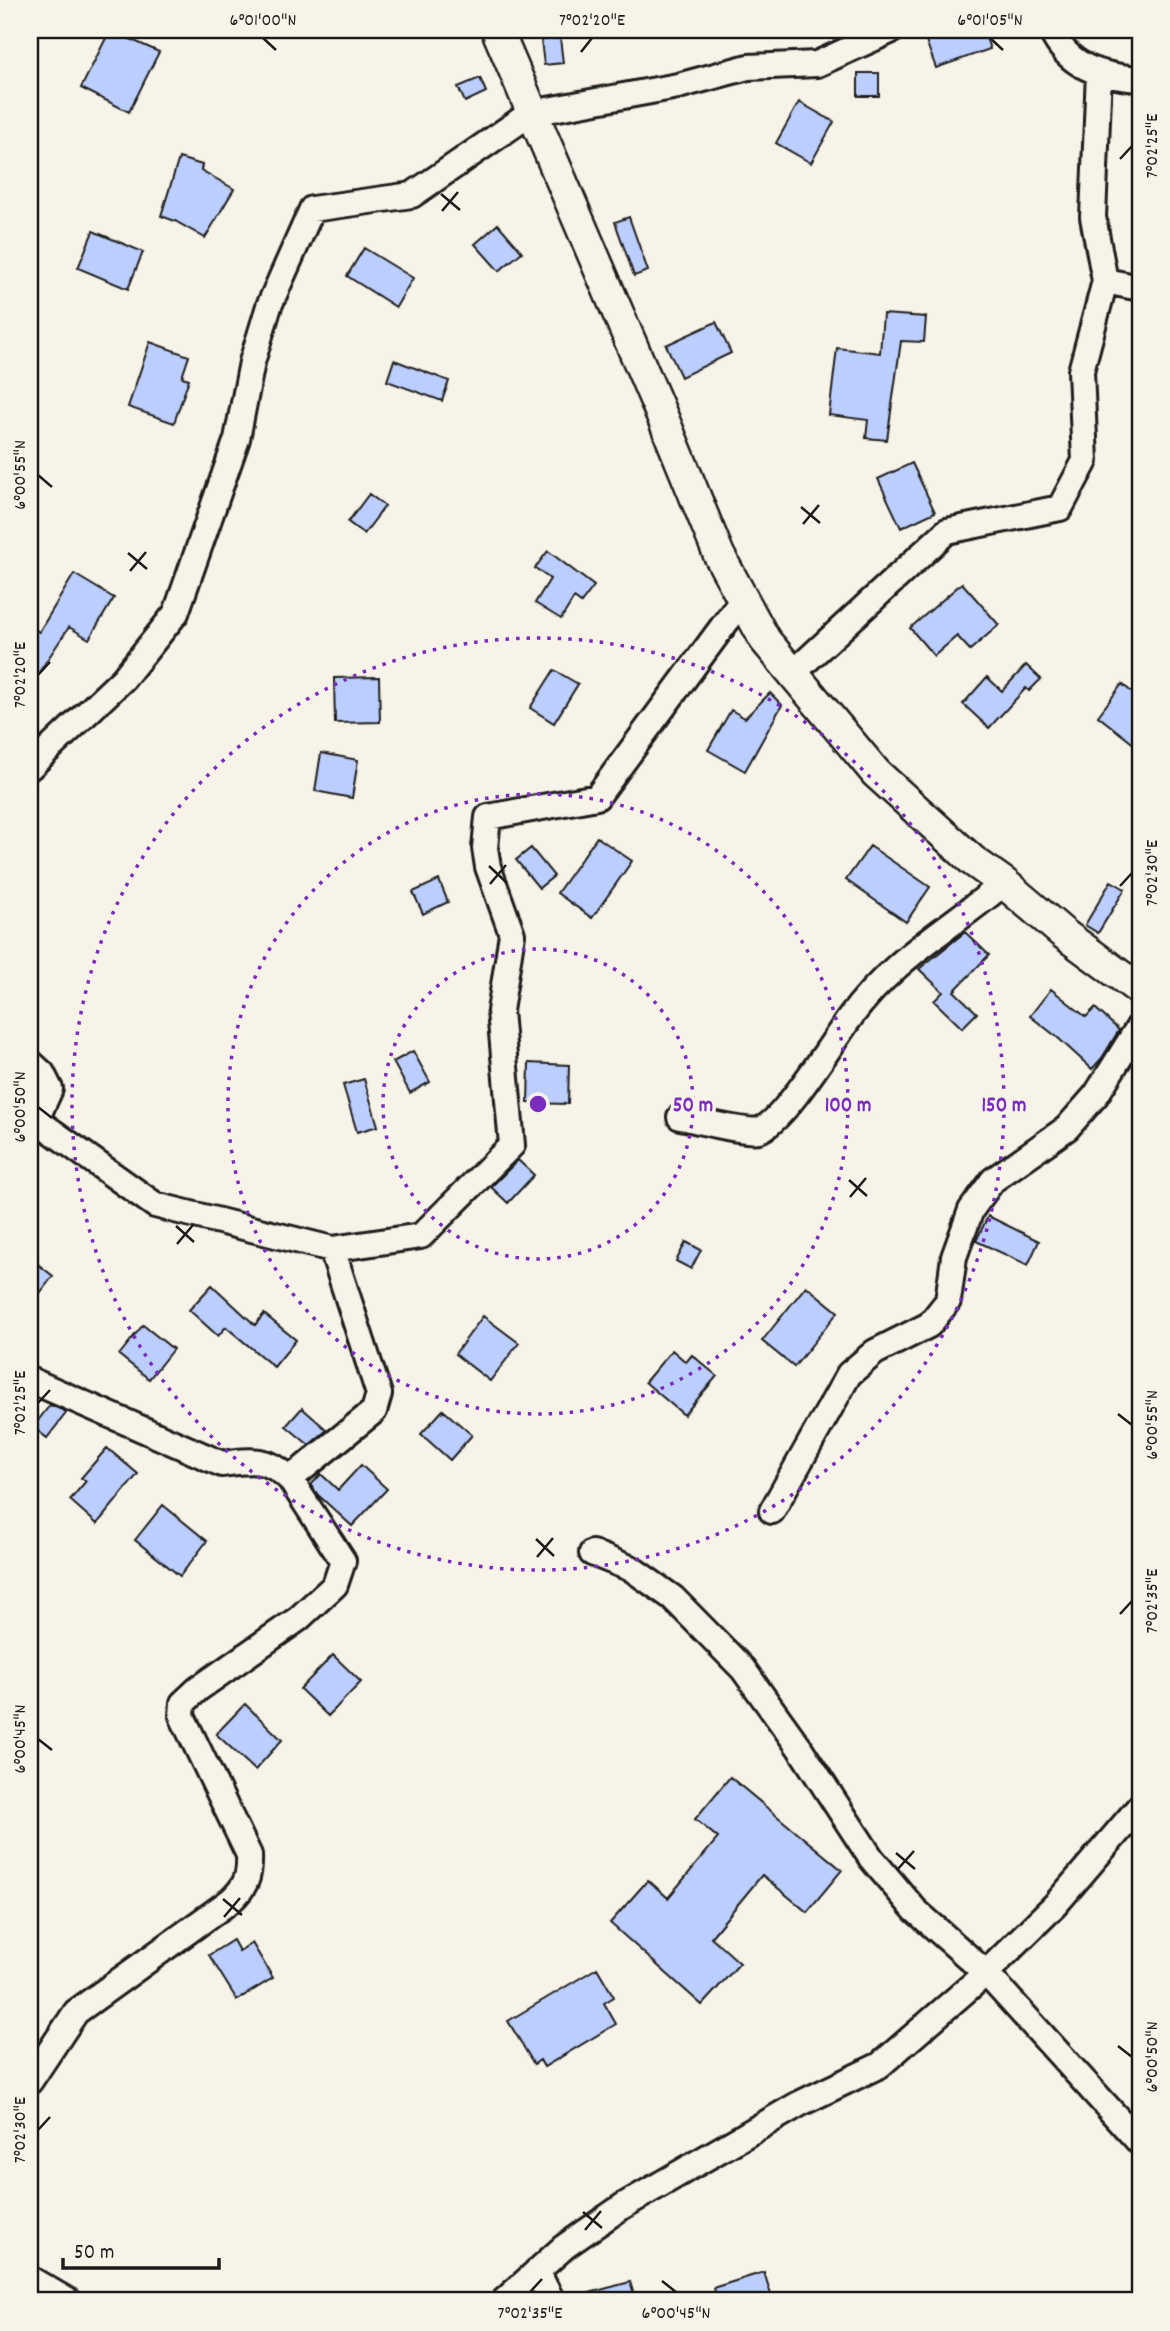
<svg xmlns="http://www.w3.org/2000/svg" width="1170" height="2331" font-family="Dekko,sans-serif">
  <rect width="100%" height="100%" fill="#f7f3e8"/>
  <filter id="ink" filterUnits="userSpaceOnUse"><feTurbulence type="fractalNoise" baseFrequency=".0143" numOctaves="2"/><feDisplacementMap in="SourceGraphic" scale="14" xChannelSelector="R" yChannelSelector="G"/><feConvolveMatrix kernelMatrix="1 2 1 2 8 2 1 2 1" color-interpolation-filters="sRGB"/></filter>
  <g filter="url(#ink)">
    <path fill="#bccefe" stroke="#1c1c1c" stroke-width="2" d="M110,30L159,52L129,112L81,88Z
      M922,30H974L976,34L984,32L990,49L936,68Z
      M560,38L563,63L544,65L541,40Z
      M858,73H879V96H858Z
      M480,78L486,92L465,102L458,87Z
      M799,102L834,122L811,163L776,143Z
      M179,158L202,165L201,170L234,189L205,238L175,221L161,216Z
      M629,217L648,271L634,276L615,222Z
      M498,224L522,252L499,271L475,244Z
      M93,231L143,252L128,289L78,268Z
      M364,248L413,278L396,307L347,276Z
      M883,314L926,317L924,342L901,341L887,440L866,438L868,420L829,415L837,348L880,353Z
      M716,322L731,353L681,377L666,345Z
      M150,342L189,356L182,377L189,379L174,423L128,407Z
      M394,360L449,381L442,401L387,381Z
      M912,463L935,512L901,528L878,479Z
      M369,494L385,506L364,534L348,522Z
      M548,551L594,586L581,603L574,598L561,619L535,603L550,579L535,568Z
      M74,574L114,598L89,639L69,627L30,686V626L39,632Z
      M962,583L999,625L970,650L957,636L934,656L910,628Z
      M1026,665L1041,679L1029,691L1026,688L989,728L963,704L987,677L1002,691Z
      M554,670L578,684L554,723L530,708Z
      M379,677L380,722L335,723L334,678Z
      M1122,684L1140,699V749L1098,716Z
      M770,693L782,705L745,771L708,750L731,710L745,718Z
      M321,753L358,760L352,798L315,791Z
      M597,837L632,861L592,918L557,893Z
      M870,846L930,887L906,922L846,880Z
      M531,848L554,876L539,888L516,860Z
      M439,880L448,902L423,914L413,892Z
      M1111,881L1125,889L1098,933L1085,925Z
      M965,932L989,955L954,991L977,1013L962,1028L934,1001L943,992L919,969Z
      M1051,989L1086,1017L1095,1008L1119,1030L1102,1058L1092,1069L1057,1037L1030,1016Z
      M413,1051L430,1082L410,1093L393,1062Z
      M529,1063L569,1065L568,1104L528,1103Z
      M364,1079L378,1126L357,1132L343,1085Z
      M518,1160L534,1175L508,1203L491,1187Z
      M988,1216L1039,1241L1028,1265L976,1241Z
      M686,1242L701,1250L691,1269L676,1261Z
      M30,1258L53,1276L30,1306Z
      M212,1285L255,1325L264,1314L296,1340L274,1367L226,1327L218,1336L189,1310Z
      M806,1286L838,1312L794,1367L762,1341Z
      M483,1316L519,1343L490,1381L455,1354Z
      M143,1325L173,1349L149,1379L119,1355Z
      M672,1350L686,1362L692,1355L717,1376L684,1415L645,1382Z
      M50,1405L67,1412L47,1438L33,1427Z
      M302,1408L327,1430L309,1445L286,1426Z
      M443,1410L472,1435L450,1460L421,1434Z
      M107,1448L138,1474L97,1524L70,1500L86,1481L81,1478Z
      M361,1465L387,1489L352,1526L318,1495L311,1485L321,1474L338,1490Z
      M163,1505L207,1541L180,1576L135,1540Z
      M333,1655L361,1682L328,1716L300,1689Z
      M245,1704L282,1740L255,1770L216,1734Z
      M730,1777L842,1870L807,1912L762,1875L711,1937L740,1963L702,2005L610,1923L648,1880L668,1898L718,1838L695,1819Z
      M233,1940L239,1951L252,1943L273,1978L237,2000L209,1955Z
      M597,1968L614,1997L604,2003L616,2024L544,2067L540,2060L534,2064L508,2021Z
      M764,2272L773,2301H717L713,2288Z
      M630,2282L636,2301H578V2296Z"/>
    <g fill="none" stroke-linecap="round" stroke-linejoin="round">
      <g stroke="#1c1c1c" stroke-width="30">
        <path id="minor" d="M1051,30C1068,68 1101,76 1140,79
          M1105,281L1140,288
          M792,674L947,531L1060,508L1085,461L1081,371L1105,281L1093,217L1099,72
          M30,767L123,679L176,613L237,439L252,362L269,306L312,209L412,195L531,113L678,86L748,67L817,64L892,30
          M30,1062L42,1073L50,1089L30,1133
          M680,1117C697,1120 744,1133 759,1130C782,1124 833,1041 849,1019C892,959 949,929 1004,883
          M36,1120L155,1205L332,1249L421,1236L512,1145L500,1011L512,934L488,867L485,848L488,817L597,797L743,599
          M30,1380L222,1464C251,1460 267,1457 290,1479L343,1561L335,1585L298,1619L198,1689L183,1703L182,1716L249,1855C250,1876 246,1887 230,1901L76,2012L30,2081
          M290,1479L374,1411L379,1394L332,1249
          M772,1511L849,1374L875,1352L929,1325L948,1301L954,1257L971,1210L993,1180L1067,1128L1096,1095L1140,1025
          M592,1553L632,1569L673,1598L743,1669L799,1747L871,1858L915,1910L986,1973L1140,2143
          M537,2271L552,2301
          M30,2279L68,2301
          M504,2301L564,2247L623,2206L799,2104L880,2065L986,1973L1055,1905L1140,1806"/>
      </g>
      <g stroke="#1c1c1c" stroke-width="35">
        <path id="tertiary" d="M497,30L663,418L719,555L765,640L876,773L973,861L1004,883L1064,934L1140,990"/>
      </g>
      <use href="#minor" stroke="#f7f3e8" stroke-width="24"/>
      <use href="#tertiary" stroke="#f7f3e8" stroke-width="30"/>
    </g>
  </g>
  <path fill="none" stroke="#1c1c1c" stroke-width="2.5" d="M263,38L276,50M990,38L1003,50M581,52L592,38M1120,159L1132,146M441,194L460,210M442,211L458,192M38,475L52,487M801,507L820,523M803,524L819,505M128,553L147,569M130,571L146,552M38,675L50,662M489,866L507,883M490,884L506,865M1120,886L1132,873M38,1107L52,1118M849,1180L867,1196M850,1197L866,1178M176,1226L194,1242M177,1244L193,1225M38,1403L50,1390M1118,1414L1132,1425M536,1539L554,1556M537,1557L553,1538M1120,1614L1132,1601M38,1739L52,1750M896,1853L915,1869M897,1870L914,1851M223,1899L242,1915M224,1917L240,1898M1118,2046L1132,2057M38,2130L50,2117M583,2212L602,2228M585,2230L601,2211M662,2281L676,2292M530,2292L542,2279"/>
  <g fill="none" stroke="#7b2cbf" stroke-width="3.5" stroke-dasharray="3.5 7">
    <circle cx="538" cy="1104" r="155"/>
    <circle cx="538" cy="1104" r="310"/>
    <circle cx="538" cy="1104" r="466"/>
  </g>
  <circle cx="538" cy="1104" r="10" fill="#7b2cbf" stroke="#f7f3e8" stroke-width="3.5"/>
  <g font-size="21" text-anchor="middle" font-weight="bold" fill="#7b2cbf" stroke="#f7f3e8" stroke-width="7" stroke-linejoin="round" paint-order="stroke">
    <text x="693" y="1111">50 m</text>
    <text x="848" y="1111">100 m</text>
    <text x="1004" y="1111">150 m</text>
  </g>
  <rect width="1170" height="2331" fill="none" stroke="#f7f3e8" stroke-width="77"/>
  <path d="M63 2258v10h156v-10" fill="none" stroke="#1c1c1c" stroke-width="3.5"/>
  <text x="74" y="2258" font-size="21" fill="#1c1c1c" stroke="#f7f3e8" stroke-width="5" paint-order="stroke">50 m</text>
  <rect x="38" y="38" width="1094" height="2254" fill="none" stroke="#1c1c1c" stroke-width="2.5"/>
  <g font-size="18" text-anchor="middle" fill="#1c1c1c">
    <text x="263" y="25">6°01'00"N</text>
    <text x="592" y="25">7°02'20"E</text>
    <text x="990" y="25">6°01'05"N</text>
    <text transform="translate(1151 146) rotate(-90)" y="6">7°02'25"E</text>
    <text transform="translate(19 475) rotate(-90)" y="6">6°00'55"N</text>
    <text transform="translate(19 675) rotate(-90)" y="6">7°02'20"E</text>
    <text transform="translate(1151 873) rotate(-90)" y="6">7°02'30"E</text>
    <text transform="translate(19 1107) rotate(-90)" y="6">6°00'50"N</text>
    <text transform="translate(19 1403) rotate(-90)" y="6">7°02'25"E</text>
    <text transform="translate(1151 1425) rotate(-90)" y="6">6°00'55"N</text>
    <text transform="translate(1151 1601) rotate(-90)" y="6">7°02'35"E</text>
    <text transform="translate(19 1739) rotate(-90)" y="6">6°00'45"N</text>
    <text transform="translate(1151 2057) rotate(-90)" y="6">6°00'50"N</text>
    <text transform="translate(19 2130) rotate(-90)" y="6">7°02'30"E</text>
    <text x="530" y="2318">7°02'35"E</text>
    <text x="676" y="2318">6°00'45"N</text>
  </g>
</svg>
